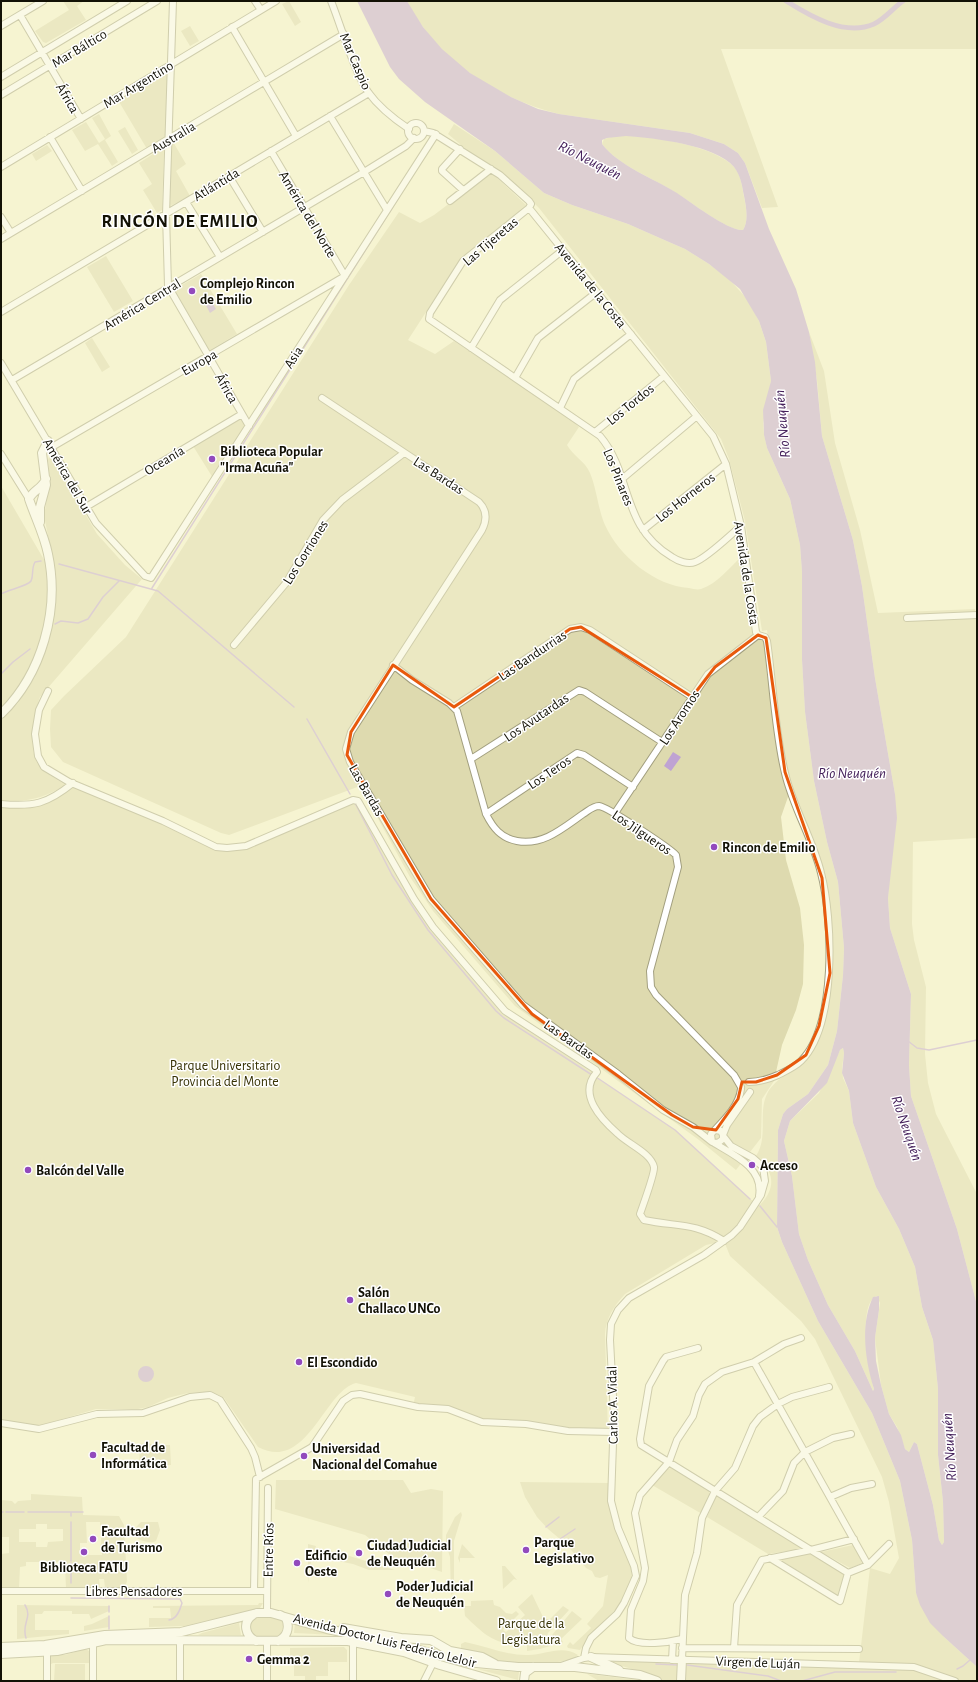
<svg xmlns="http://www.w3.org/2000/svg" width="978" height="1682" font-family="'Alegreya Sans',sans-serif">
  <rect width="100%" height="100%" fill="#f6f4d1"/>
  <path fill="#dedaaf" fill-rule="evenodd" d="M63,1H84L77,6L86,20L46,43L43,42L35,31L69,10Z
    M289,1L301,22L295,26L282,4Z
    M407,1H977V49H721L778,207L762,208L745,163L738,153L724,144L690,133L559,114C497,99 436,59 407,1Z
    M190,26L199,41L190,46L181,31Z
    M165,71L169,72L167,136L147,149L118,100Z
    M99,114L111,136L105,140L118,162L112,166L98,144L85,151L72,130L86,122L99,143L105,139L92,118Z
    M454,124L495,151L544,193L572,205L628,224L662,239L685,249L709,264L729,279L748,300L759,321L766,342L771,381L763,423L764,434L767,448L790,499L800,545L802,572V660L805,712L814,781L827,842L838,882L844,948L843,975L837,1031L828,1065L808,1094L787,1109L783,1114L778,1130L777,1227L782,1242L818,1321L872,1413L900,1481L912,1540L916,1593L944,1637L977,1667V1681H961L919,1665L859,1663L870,1568L890,1574L899,1558L889,1502L882,1477L815,1339L801,1321L730,1256L724,1241L706,1245L625,1294C614,1306 606,1318 605,1334L608,1432L494,1423L456,1411L413,1406L415,1397L356,1383C324,1391 307,1473 258,1447L224,1398L217,1394L208,1392L188,1393L168,1398L148,1407L138,1409H96L39,1426L27,1425L1,1419V804L32,806L73,783L216,847L246,846L355,800L433,927L505,1011L594,1068V1076L675,1130L750,1199L760,1205C777,1187 774,1171 756,1156C769,1136 757,1112 768,1092C775,1079 797,1068 808,1056L830,988L832,974V954L827,890L820,859L789,778L783,749L767,630L762,631L745,521L729,459L721,439L539,208L509,178L468,151L448,134Z
    M125,127L138,150L132,154L118,131Z
    M615,136C643,134 716,145 735,168C741,176 742,186 744,197C746,206 749,221 743,230C729,232 690,201 676,193C652,177 620,167 602,144L604,139Z
    M172,140L186,164L176,171L190,196L170,206L169,204Z
    M47,145L52,151L36,161L32,154Z
    M161,149L164,150L162,210L157,213L143,190L152,184L139,163Z
    M491,172L527,206L459,261L408,340L435,354L454,341L572,420L579,427L567,445C573,456 585,461 590,473C597,490 598,509 605,525C619,556 655,586 689,588C693,589 698,590 701,589C717,584 731,566 743,555L752,631L754,636L764,641L789,794L781,817L786,860L800,908L804,945L803,984L796,1010L782,1045L774,1081L762,1099L761,1138L736,1170L699,1140L515,1006L433,911L410,877L360,786L229,835L221,833L63,762L51,747L50,729L51,710L64,696L126,637L349,285L399,212L420,223L434,215Z
    M106,256L133,301L114,312L87,267Z
    M201,274L237,334L210,350L208,349L195,328L196,327L175,292V289Z
    M809,332L824,371L835,443L860,530L878,613L975,609L977,633V838L913,842L912,924L914,940L926,987L925,1054L928,1083L936,1114L977,1194V1305L957,1229L911,1096L909,1065L911,994L890,928L888,898L895,794L875,678L862,586L853,540L822,436L817,380Z
    M92,338L110,367L102,372L85,343Z
    M241,417L246,425L213,478L193,446Z
    M50,454L97,534L125,565L142,579L40,697C34,712 28,750 38,764C45,773 56,779 66,785C42,798 29,803 1,800V720L18,703L35,677L55,606L56,575L44,516L50,480L48,460Z
    M1,486L46,563L48,607L39,648L20,687L1,710Z
    M843,1048L844,1053L842,1068L843,1078L849,1091L853,1123L876,1187L899,1229L915,1267L922,1307L933,1340L938,1389V1455L943,1502L944,1542L942,1545L939,1540L933,1505L917,1444L914,1442L909,1452L905,1449L897,1427L889,1414L881,1385L875,1338L880,1303L877,1296C857,1302 869,1373 874,1389L873,1391L855,1351L828,1305L808,1260L799,1234L792,1176L784,1141L790,1121L819,1093L840,1050Z
    M148,1443L154,1445H170L171,1465L140,1466L139,1444Z
    M671,1468L709,1491L710,1496L702,1514L652,1485L667,1469Z
    M276,1480H403L411,1493L431,1489L443,1491L442,1572L419,1564L399,1562L365,1535L275,1509Z
    M520,1482L610,1483L608,1485L610,1511L630,1561L632,1578L619,1606L592,1633L580,1650L568,1648L567,1646L570,1642L573,1645L591,1628L587,1624L603,1606L608,1575L600,1578L595,1577L592,1571L586,1568L567,1545L548,1529L537,1517L525,1497Z
    M31,1494L82,1497L83,1515L119,1516L124,1525L127,1581L125,1587L105,1588L104,1579H99L100,1588H66L65,1567L59,1566V1562H26V1566L20,1567L19,1588L1,1589V1554L9,1553V1537H1V1500L12,1501L15,1504L18,1501L31,1500ZM86,1522H100L102,1555H80V1543H87ZM36,1524H47V1529H63V1541L48,1542L47,1547H36V1542H19V1529H36Z
    M716,1497H719L801,1547V1549L768,1554L707,1517Z
    M461,1512L462,1515L454,1541V1593L451,1595L450,1557L446,1545V1535L455,1517Z
    M141,1522H158L160,1530L156,1541C151,1544 140,1541 136,1537V1527Z
    M308,1544L316,1546L310,1566L308,1583Z
    M462,1544L475,1558H460V1563L458,1558Z
    M853,1545L862,1562L860,1564L850,1568L821,1552Z
    M330,1550L395,1570H369L353,1564L327,1559Z
    M809,1553L844,1574L838,1596L781,1560Z
    M502,1566H505L517,1580L514,1579L503,1589Z
    M532,1594L544,1619H550L563,1606L569,1610L548,1633L547,1638L550,1646L540,1649L527,1651V1645C495,1645 487,1637 465,1616L464,1606H471V1601L493,1600L494,1605L500,1607L506,1613L512,1614L516,1611L519,1614L503,1630L506,1632L525,1615L518,1607Z
    M259,1603H263L260,1608L183,1629V1626L149,1627V1618H171L170,1608H153V1606L258,1605Z
    M17,1605L110,1606L109,1611L91,1619L89,1614H72V1611H44L42,1614H35V1630H69V1634L17,1639Z
    M572,1611L582,1619L561,1639L563,1642L560,1645H554L551,1639L552,1635Z
    M265,1615L282,1620L284,1630L277,1637H256L251,1633L250,1623L255,1617Z
    M109,1616V1627L84,1631V1626L92,1624Z
    M295,1622L336,1635L294,1633Z
    M239,1623L241,1635H198L202,1633Z
    M465,1642C486,1646 505,1655 526,1655C544,1656 561,1644 578,1655C568,1665 516,1666 502,1663C489,1661 475,1655 461,1650V1644Z
    M344,1647L347,1650V1662H328V1676H316V1681H305V1676H294V1662H290V1648Z
    M86,1649L89,1651L90,1663H53L49,1665L51,1655H65Z
    M602,1660L678,1662L679,1681H662L655,1676Z
    M685,1662L914,1669L940,1678L941,1681H683Z
    M55,1664H85V1681H54Z
    M477,1669L519,1672L518,1680Z
    M587,1674L638,1680L645,1681H599Z"/>
  <path fill="#bfa3d3" fill-rule="evenodd" d="M357,1H407L423,27L442,49L470,73L511,97L538,109L559,114L690,133L724,144L738,153L745,163L769,229L796,289L809,332L815,362L822,436L853,540L862,586L875,678L895,794L897,818L888,898L890,928L911,994L909,1065L911,1096L957,1229L977,1305V1667L944,1637L930,1623L920,1605L916,1593L912,1540L900,1481L872,1413L818,1321L782,1242L777,1227L778,1130L783,1114L787,1109L808,1094L828,1065L837,1031L843,975L844,948L838,882L827,842L814,781L805,712L802,660V572L800,545L790,499L767,448L764,435L763,410L771,381L766,342L759,321L740,289L709,264L685,249L662,239L628,224L572,205L544,193L495,151L425,102L399,79L390,67ZM626,136C654,138 716,145 734,167C741,176 742,186 744,196C746,206 749,221 743,230C730,232 689,201 677,193C653,178 619,166 602,144V140L607,138ZM843,1048L844,1053L842,1073L849,1091L853,1123L876,1187L899,1229L915,1267L922,1307L933,1340L938,1389V1455L943,1502L944,1542L942,1545L939,1540L933,1505L917,1444L914,1442L909,1452L905,1449L901,1435L889,1414L881,1385L876,1361L875,1338L879,1310V1296L873,1297C860,1324 865,1361 874,1389L873,1391L855,1351L828,1305L808,1260L799,1234L792,1176L784,1141L790,1121L827,1083L840,1050Z
    M209,297L216,309L210,313L203,300Z
    M673,752L681,757L671,771L664,766Z
    M138 1374a8 8 0 1 1 16 0a8 8 0 1 1-16 0Z"/>
  <g fill="none" stroke-linecap="round" stroke-linejoin="round">
    <path stroke="#bfa3d3" stroke-width="1.5" d="M59,564L158,591L294,707
      M152,588L399,197
      M1,594C7,590 28,586 31,581C34,575 31,569 35,562L41,561
      M55,624L61,621L78,623L88,619L103,597L119,581
      M1,674L13,662L30,649
      M307,719L350,794
      M355,803L392,875L428,930L496,1011L504,1018L592,1075
      M908,1041L917,1048L929,1050L977,1040
      M596,1077L675,1130L750,1199
      M760,1206L777,1227
      M1,1512H3
      M6,1512H24
      M28,1512H83
      M71,1512V1516
      M71,1522V1561
      M546,1527L559,1517
      M560,1539L575,1529
      M71,1563V1583
      M71,1598L180,1599L182,1603C180,1610 177,1619 169,1620
      M25,1605C33,1618 21,1623 26,1638
      M109,1606V1612
      M109,1616V1629
      M656,1664L678,1665
      M687,1665L768,1676L781,1681
      M957,1669L963,1666L970,1660
      M802,1681L835,1672H896"/>
    <path stroke="#bfa3d3" stroke-width="5" d="M786,1C810,16 845,37 874,24C885,19 893,8 903,1"/>
    <g stroke="#a29f7f" stroke-width="8">
      <path id="minor" d="M173,1L166,214L168,286L249,426
        M255,1L261,10
        M331,1C341,26 354,71 368,92C378,106 394,119 409,129
        M20,15L81,119
        M1,26L43,1
        M232,27L296,136
        M1,77L127,1
        M1,95L157,1
        M330,116L387,210
        M408 131a8 8 0 1 1 16 0a8 8 0 1 1-16 0Z
        M424,131L433,133L500,175L529,201L531,204L529,208L713,436L726,464L741,526L756,632L758,635L765,637L767,641C773,683 775,733 785,773C793,808 813,839 821,873C833,919 837,1025 801,1061C795,1067 786,1071 778,1075C769,1079 759,1082 749,1082
        M50,137L82,191
        M460,149L442,169V171L463,190
        M1,167L276,1
        M229,176L263,232
        M450,201L491,169
        M186,202L220,257
        M529,208L463,261L430,313L429,319L600,436C633,475 620,526 672,557C678,561 688,565 695,562C708,557 730,535 741,526
        M1,217L11,233
        M1,239L344,34
        M1,312L369,93
        M471,348L500,300L563,250
        M1,363L96,523L145,576L151,578L436,134
        M515,378L538,338L597,292
        M12,380L364,172L406,146L414,138
        M322,398L479,502C487,510 487,520 482,530L351,732L346,749L350,762L431,899L523,1005L618,1074L663,1110L693,1127L712,1142
        M560,408L574,379L631,334
        M595,432L664,376
        M52,447L345,276L271,151
        M1,454L29,499
        M622,479L697,416
        M86,507L242,414
        M643,530L726,464
        M907,618L977,615
        M234,645L286,583L323,520L342,500L404,453
        M393,665L412,680L449,703L457,711L486,814C493,828 501,838 517,841C543,846 563,828 583,814C588,811 593,806 599,806C608,807 668,847 676,855L678,867L650,971L651,987L656,995L734,1075L741,1087
        M48,691L39,710L35,734L38,756L44,767L69,782L163,821L216,847L227,848L246,846L353,800L358,801L414,899L433,927L505,1011L596,1070L597,1072C577,1094 601,1119 618,1134C628,1144 651,1153 654,1167C655,1173 643,1205 640,1214L644,1220C677,1227 694,1222 724,1241
        M454,707L570,629L581,627L590,630L692,697
        M471,759L579,690L585,692L662,742
        M1,804C34,807 47,804 73,783
        M615,813L708,674L758,635
        M486,814L577,753L584,755L633,787
        M716,1130L721,1131L723,1135V1139L718,1143L712,1142L711,1134C722,1122 739,1107 741,1089
        M723,1135L727,1125L750,1092
        M714,1143C734,1155 764,1168 759,1196
        M698,1348L666,1357L663,1361L649,1386L640,1439L641,1445L848,1573
        M754,1362L868,1565
        M1,1423L39,1429L97,1414L143,1413L190,1397L210,1395L220,1400L251,1448L255,1457L260,1477
        M830,1497L851,1488L872,1484
        M758,1517L783,1491L794,1463L805,1452L833,1438L851,1434
        M770,1558L840,1601L848,1573L868,1565L889,1544
        M1,1591H267
        M254,1591L256,1479L312,1447L343,1401L352,1395L360,1394L418,1407L448,1409L482,1422L526,1424L568,1431L613,1432
        M267,1613L268,1488
        M682,1639C670,1642 639,1647 629,1638L631,1610L643,1581L645,1568L635,1513L640,1495L669,1462L677,1440L693,1416L699,1395L705,1384L722,1372L754,1362L784,1344L801,1338
        M682,1648L859,1649
        M734,1648L737,1605L762,1560L811,1550L854,1539
        M584,1658L586,1648L591,1638L617,1614L624,1603L636,1576L634,1566L618,1528L611,1501L614,1415L610,1340L611,1324L618,1310L629,1298L704,1255L732,1235L740,1227L761,1195L765,1181L763,1167L753,1158L731,1146L724,1137
        M682,1659L685,1595L697,1553L702,1518L715,1491L735,1468L753,1426L760,1417L778,1404L792,1397L829,1387
        M672,1660L673,1641
        M561,1666L584,1658L591,1657L914,1667L955,1681
        M47,1681V1652
        M93,1681V1639
        M180,1681V1641
        M267,1681V1641
        M353,1681V1642
        M424,1681L433,1663"/>
    </g>
    <g stroke="#a29f7f" stroke-width="10">
      <path id="major" d="M40,522V507L46,485L42,453L48,441
        M1,714C42,674 60,610 48,554C44,534 35,517 29,499C33,490 42,489 46,479
        M253,1615C242,1622 245,1636 256,1641
        M343,1628L401,1638L431,1640L450,1651L482,1657L495,1664
        M278,1641C287,1637 290,1628 286,1618L280,1615
        M1,1647L45,1645L105,1635L181,1632L257,1613H271L327,1629L400,1644L436,1655L466,1662L518,1667H575L640,1675L657,1681
        M1,1654L57,1651L106,1640L348,1641L404,1652L440,1665L496,1681
        M591,1657L619,1670
        M524,1681L525,1673L533,1667
        M681,1681L682,1659"/>
    </g>
    <use href="#minor" stroke="#fff" stroke-width="6"/>
    <use href="#major" stroke="#fff" stroke-width="8"/>
  </g>
  <path d="M0 0H978V1682H0ZM581,627L692,697L715,667L758,635L766,638L785,772L822,878L830,973L819,1026L806,1055L777,1075L756,1082H742L738,1099L716,1130L693,1127L672,1115L532,1014L431,899L347,755L351,732L393,665L454,707L570,629Z" fill="#f6f4d1" fill-opacity=".55" fill-rule="evenodd"/>
  <path fill="none" stroke="#e8590c" stroke-width="3" stroke-linejoin="round" d="M581,627L692,697L715,667L758,635L766,638L785,772L822,878L830,973L819,1026L806,1055L777,1075L756,1082H742L738,1099L716,1130L693,1127L672,1115L532,1014L431,899L347,755L351,732L393,665L454,707L570,629Z"/>
  <g fill="#924abd" stroke="#fff" stroke-width="1.5">
    <circle cx="192" cy="291" r="4"/>
    <circle cx="212" cy="459" r="4"/>
    <circle cx="714" cy="847" r="4"/>
    <circle cx="752" cy="1165" r="4"/>
    <circle cx="28" cy="1170" r="4"/>
    <circle cx="350" cy="1300" r="4"/>
    <circle cx="299" cy="1362" r="4"/>
    <circle cx="93" cy="1455" r="4"/>
    <circle cx="304" cy="1456" r="4"/>
    <circle cx="93" cy="1539" r="4"/>
    <circle cx="526" cy="1550" r="4"/>
    <circle cx="84" cy="1552" r="4"/>
    <circle cx="359" cy="1553" r="4"/>
    <circle cx="297" cy="1563" r="4"/>
    <circle cx="388" cy="1594" r="4"/>
    <circle cx="249" cy="1659" r="4"/>
  </g>
  <g text-anchor="middle" stroke-width="3" stroke-linejoin="round" paint-order="stroke">
    <g font-size="14" fill="#121105" stroke="#fff">
      <text transform="translate(79 48) rotate(-31)" y="5">Mar Báltico</text>
      <text transform="translate(356 61) rotate(67)" y="5">Mar Caspio</text>
      <text transform="translate(138 84) rotate(-31)" y="5">Mar Argentino</text>
      <text transform="translate(68 98) rotate(59)" y="5">África</text>
      <text transform="translate(173 137) rotate(-31)" y="5">Australia</text>
      <text transform="translate(216 184) rotate(-31)" y="5">Atlántida</text>
      <text transform="translate(308 214) rotate(59)" y="5">América del Norte</text>
      <text transform="translate(490 241) rotate(-40)" y="5">Las Tijeretas</text>
      <text transform="translate(591 285) rotate(51)" y="5">Avenida de la Costa</text>
      <text transform="translate(142 304) rotate(-31)" y="5">América Central</text>
      <text transform="translate(293 357) rotate(-57)" y="5">Asia</text>
      <text transform="translate(199 362) rotate(-30)" y="5">Europa</text>
      <text transform="translate(227 388) rotate(60)" y="5">África</text>
      <text transform="translate(630 404) rotate(-39)" y="5">Los Tordos</text>
      <text transform="translate(164 460) rotate(-31)" y="5">Oceanía</text>
      <text transform="translate(439 475) rotate(33)" y="5">Las Bardas</text>
      <text transform="translate(68 476) rotate(60)" y="5">América del Sur</text>
      <text transform="translate(619 477) rotate(68)" y="5">Los Pinares</text>
      <text transform="translate(685 497) rotate(-38)" y="5">Los Horneros</text>
      <text transform="translate(305 552) rotate(-58)" y="5">Los Gorriones</text>
      <text transform="translate(747 573) rotate(81)" y="5">Avenida de la Costa</text>
      <text transform="translate(532 655) rotate(-34)" y="5">Las Bandurrias</text>
      <text transform="translate(536 717) rotate(-34)" y="5">Los Avutardas</text>
      <text transform="translate(679 717) rotate(-57)" y="5">Los Aromos</text>
      <text transform="translate(549 772) rotate(-34)" y="5">Los Teros</text>
      <text transform="translate(367 790) rotate(60)" y="5">Las Bardas</text>
      <text transform="translate(642 832) rotate(34)" y="5">Los Jilgueros</text>
      <text transform="translate(569 1039) rotate(35)" y="5">Las Bardas</text>
      <text transform="translate(612 1405) rotate(-91)" y="5">Carlos A. Vidal</text>
      <text transform="translate(268 1550) rotate(-89)" y="5">Entre Ríos</text>
      <text x="134" y="1596">Libres Pensadores</text>
      <text transform="translate(385 1640) rotate(14)" y="5">Avenida Doctor Luis Federico Leloir</text>
      <text transform="translate(758 1662) rotate(2)" y="5">Virgen de Luján</text>
    </g>
    <g font-size="14" font-weight="bold" fill="#121105" stroke="#fff" text-anchor="start">
      <text x="200" y="288">Complejo Rincon<tspan x="200" dy="16">de Emilio</tspan></text>
      <text x="220" y="456">Biblioteca Popular<tspan x="220" dy="16">"Irma Acuña"</tspan></text>
      <text x="722" y="852">Rincon de Emilio</text>
      <text x="760" y="1170">Acceso</text>
      <text x="36" y="1175">Balcón del Valle</text>
      <text x="358" y="1297">Salón<tspan x="358" dy="16">Challaco UNCo</tspan></text>
      <text x="307" y="1367">El Escondido</text>
      <text x="101" y="1452">Facultad de<tspan x="101" dy="16">Informática</tspan></text>
      <text x="312" y="1453">Universidad<tspan x="312" dy="16">Nacional del Comahue</tspan></text>
      <text x="101" y="1536">Facultad<tspan x="101" dy="16">de Turismo</tspan></text>
      <text x="534" y="1547">Parque<tspan x="534" dy="16">Legislativo</tspan></text>
      <text x="367" y="1550">Ciudad Judicial<tspan x="367" dy="16">de Neuquén</tspan></text>
      <text x="305" y="1560">Edificio<tspan x="305" dy="16">Oeste</tspan></text>
      <text x="84" y="1572" text-anchor="middle">Biblioteca FATU</text>
      <text x="396" y="1591">Poder Judicial<tspan x="396" dy="16">de Neuquén</tspan></text>
      <text x="257" y="1664">Gemma 2</text>
    </g>
    <g font-size="14" fill="#373204" stroke="#fff">
      <text x="225" y="1070">Parque Universitario<tspan x="225" dy="16">Provincia del Monte</tspan></text>
      <text x="531" y="1628">Parque de la<tspan x="531" dy="16">Legislatura</tspan></text>
    </g>
    <g font-size="15" font-style="italic" fill="#45215b" stroke="#fff">
      <text transform="translate(590 160) rotate(27)" y="5">Río Neuquén</text>
      <text transform="translate(782 424) rotate(-95)" y="5">Río Neuquén</text>
      <text x="852" y="778">Río Neuquén</text>
      <text transform="translate(907 1128) rotate(71)" y="5">Río Neuquén</text>
      <text transform="translate(949 1447) rotate(-94)" y="5">Río Neuquén</text>
    </g>
    <g font-size="18" font-weight="bold" letter-spacing="1" fill="#121105" stroke="#fff">
      <text x="180" y="227">RINCÓN DE EMILIO</text>
    </g>
  </g>
  <rect width="978" height="1682" fill="none" stroke="#121105" stroke-width="4"/>
</svg>
